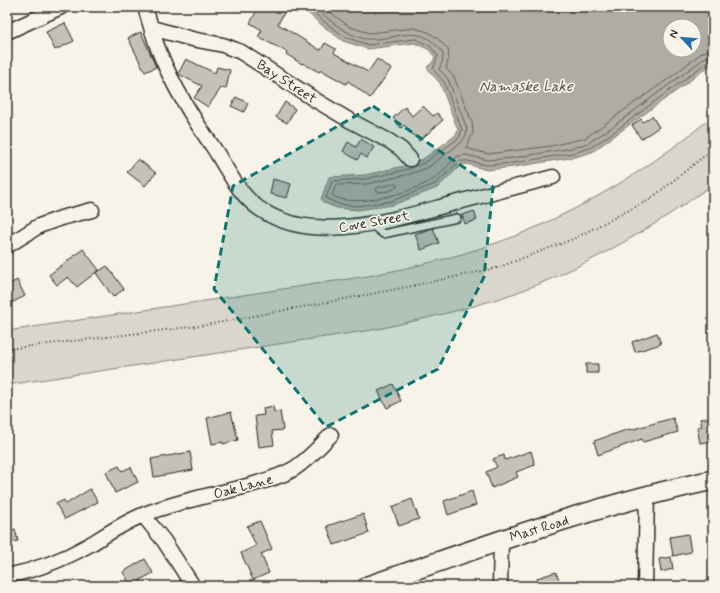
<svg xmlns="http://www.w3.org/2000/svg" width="720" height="593" font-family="Mynerve,sans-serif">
  <rect width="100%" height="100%" fill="#f7f3e8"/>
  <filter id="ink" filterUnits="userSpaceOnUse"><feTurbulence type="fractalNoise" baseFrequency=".025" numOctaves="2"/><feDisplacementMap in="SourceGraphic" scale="8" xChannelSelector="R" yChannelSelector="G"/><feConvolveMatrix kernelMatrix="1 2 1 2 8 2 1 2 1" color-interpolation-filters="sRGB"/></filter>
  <g filter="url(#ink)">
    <path fill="#dad6cc" stroke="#82807c" d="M713,116V184C659,224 601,258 539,284C488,305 432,317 378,329L7,385V331L368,276C419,266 471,254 520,234C590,205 655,165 713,116Z"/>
    <path fill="#afaca4" stroke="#7a7874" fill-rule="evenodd" d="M304,7H713V63L680,88L592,152L575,157L514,167L487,170L467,164L461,165L437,188L393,205L357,210L337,208L324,203L321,199L329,177L365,175L408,165L423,159L456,135L458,130L440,83L431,73L427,67L432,63L435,57L428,49L414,43L368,49L343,41L319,23L306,11ZM670,26H694V50H670Z"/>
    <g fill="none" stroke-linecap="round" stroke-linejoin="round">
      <path stroke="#605f5b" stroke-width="1" d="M308,7L322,20L345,37L369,45L415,39L430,46L438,56L433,69L444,82L462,130L459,138L424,163L409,169L366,179L332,181L326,198L338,204L357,206L392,201L435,184L460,161H468L487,165L514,163L573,153L590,148L614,132L709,61L713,60
        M315,7C329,20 349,38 369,39C392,41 417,24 436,45C440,49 444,52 443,58C443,62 440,66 439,69L448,79L467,129L466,135L462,142L427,168L410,174L367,184L336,185L332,195C352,210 413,192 432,180C441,175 448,165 455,158L459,156L466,155L488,160L513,158L572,148L588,143L611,128L706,57L713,55
        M323,7L350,27L369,33L414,28L428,32L437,38L448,49L449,58L446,68L454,77L472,122L473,133L466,148L488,154L551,146L585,138L671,77L703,52L713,49
        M395,184L397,185V187L389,191L378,192L376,191L377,188Z"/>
    </g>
    <path fill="#c4c1b9" stroke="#2b2b2b" d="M259,7H278L285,11L278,24L320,50H321L325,43L336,49L334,53L368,72L377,59L391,69L370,98L348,81L346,84L321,70L319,72L302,63V64L286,54L287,52L258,37L262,30L250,23Z
      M65,23L74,41L55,50L46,32Z
      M141,32L156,67L145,72L128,38Z
      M186,59L215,73L217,67L230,70L226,89L221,88L208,107L194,98L202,86L178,74Z
      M236,97L248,103L244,112L231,106Z
      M285,102L295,109L287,123L276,117Z
      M423,106L433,116L437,113L443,120L419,141L404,125L401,128L393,118L405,107L412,116Z
      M652,116L659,127L641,139L632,125L641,119L643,122Z
      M361,139L374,147L367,158L361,154L357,160L343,151L348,142L356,147Z
      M138,159L156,173L145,186L127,172Z
      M273,179L291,184L287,198L270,194Z
      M474,211L477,220L465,224L462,215Z
      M433,228L439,243L421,250L415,234Z
      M83,249L99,270L77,287L68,277L57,285L49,275Z
      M107,266L124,289L113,297L96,273Z
      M17,280L25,296L7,305V286Z
      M657,333L661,344L635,352L632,342Z
      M586,364H598V373H586Z
      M393,384L401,401L387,408L378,391Z
      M273,406L274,412L280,411L283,430L272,431L274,445L259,447L255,416L264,415L263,408Z
      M231,412L238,440L223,444V442L212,444L207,418Z
      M713,417V441L700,443L697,427L702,426L700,419Z
      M673,418L678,432L643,442L642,439L598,455L594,441L629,429L630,430Z
      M531,451L535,465L516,472L518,477L492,488L486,472L497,467L493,459L504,455L505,460Z
      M190,452L193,470L154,477L151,459Z
      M119,466L122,471L131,467L138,482L115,493L106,472Z
      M90,489L98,502L65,519L56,504L64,500L66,504Z
      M472,491L476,505L448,515L444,501Z
      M412,499L419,519L399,526L392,507Z
      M363,514L369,533L334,545L327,526Z
      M260,521L272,549L261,554L269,573L253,580L241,553L256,546L247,526Z
      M15,529L18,541L7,543V531Z
      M688,534L691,552L673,556L670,537Z
      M671,557L673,569L661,572L659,559Z
      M145,559L153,573L140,580L143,586H131L123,572Z
      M556,572L561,586H540L537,578Z"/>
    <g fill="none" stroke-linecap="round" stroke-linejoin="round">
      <g stroke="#2b2b2b" stroke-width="10">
        <path id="lane" d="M371,224L383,234L457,218"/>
      </g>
      <g stroke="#2b2b2b" stroke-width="17">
        <path id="street" d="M145,7C150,23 154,40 161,56C175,90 194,120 215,150C228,171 241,198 263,211C316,245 395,219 451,204C485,195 519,186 553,177
          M152,28L192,39L223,45L241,52L317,101L349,120L389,141L401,149L410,159
          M7,32L61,7
          M7,246L39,226L61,218L92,210
          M143,515L164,541L193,586
          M7,576C36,570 63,560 89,545C107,534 125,522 145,514C178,501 213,495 247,486C264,481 281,477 295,468C309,459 320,446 331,435
          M500,586L501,539
          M645,586L647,495"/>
      </g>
      <g stroke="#2b2b2b" stroke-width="22">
        <path id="secondary" d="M368,586C482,547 595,505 713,480"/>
      </g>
      <path stroke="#2b2b2b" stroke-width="2" stroke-dasharray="1 3" stroke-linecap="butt" d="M7,349L206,325L392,290L497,268L573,239L649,200L713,149"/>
      <use href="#lane" stroke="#f7f3e8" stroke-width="7"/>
      <use href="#street" stroke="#f7f3e8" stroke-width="14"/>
      <use href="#secondary" stroke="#f7f3e8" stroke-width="19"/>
    </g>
  </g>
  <path fill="#0f766e" fill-opacity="0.2" stroke="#0f766e" stroke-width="3" stroke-dasharray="8 5" stroke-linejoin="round" d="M373,106L493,187L484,277L438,369L326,427L214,289L233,186Z"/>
  <g text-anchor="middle" stroke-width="3.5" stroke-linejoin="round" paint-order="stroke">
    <g font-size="14" fill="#2b2b2b" stroke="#f7f3e8">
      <text transform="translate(287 81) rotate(33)" y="5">Bay Street</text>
      <text transform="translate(374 221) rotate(-10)" y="5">Cove Street</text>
      <text transform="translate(243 486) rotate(-15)" y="5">Oak Lane</text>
      <text transform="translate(539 528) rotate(-17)" y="5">Mast Road</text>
    </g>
    <g font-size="15" font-style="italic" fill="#53524f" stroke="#f7f3e8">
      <text x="526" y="91">Namaske Lake</text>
    </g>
  </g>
  <rect width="720" height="593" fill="none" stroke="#f7f3e8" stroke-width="24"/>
  <rect x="12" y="12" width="696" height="569" fill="none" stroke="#2b2b2b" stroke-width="1.5" filter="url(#ink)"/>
  <g transform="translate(682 38) rotate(296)"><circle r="19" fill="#f7f3e8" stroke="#a5a39c"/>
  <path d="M0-3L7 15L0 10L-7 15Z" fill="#1f6fb2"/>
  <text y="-6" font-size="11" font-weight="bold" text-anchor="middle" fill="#2b2b2b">N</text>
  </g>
</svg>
